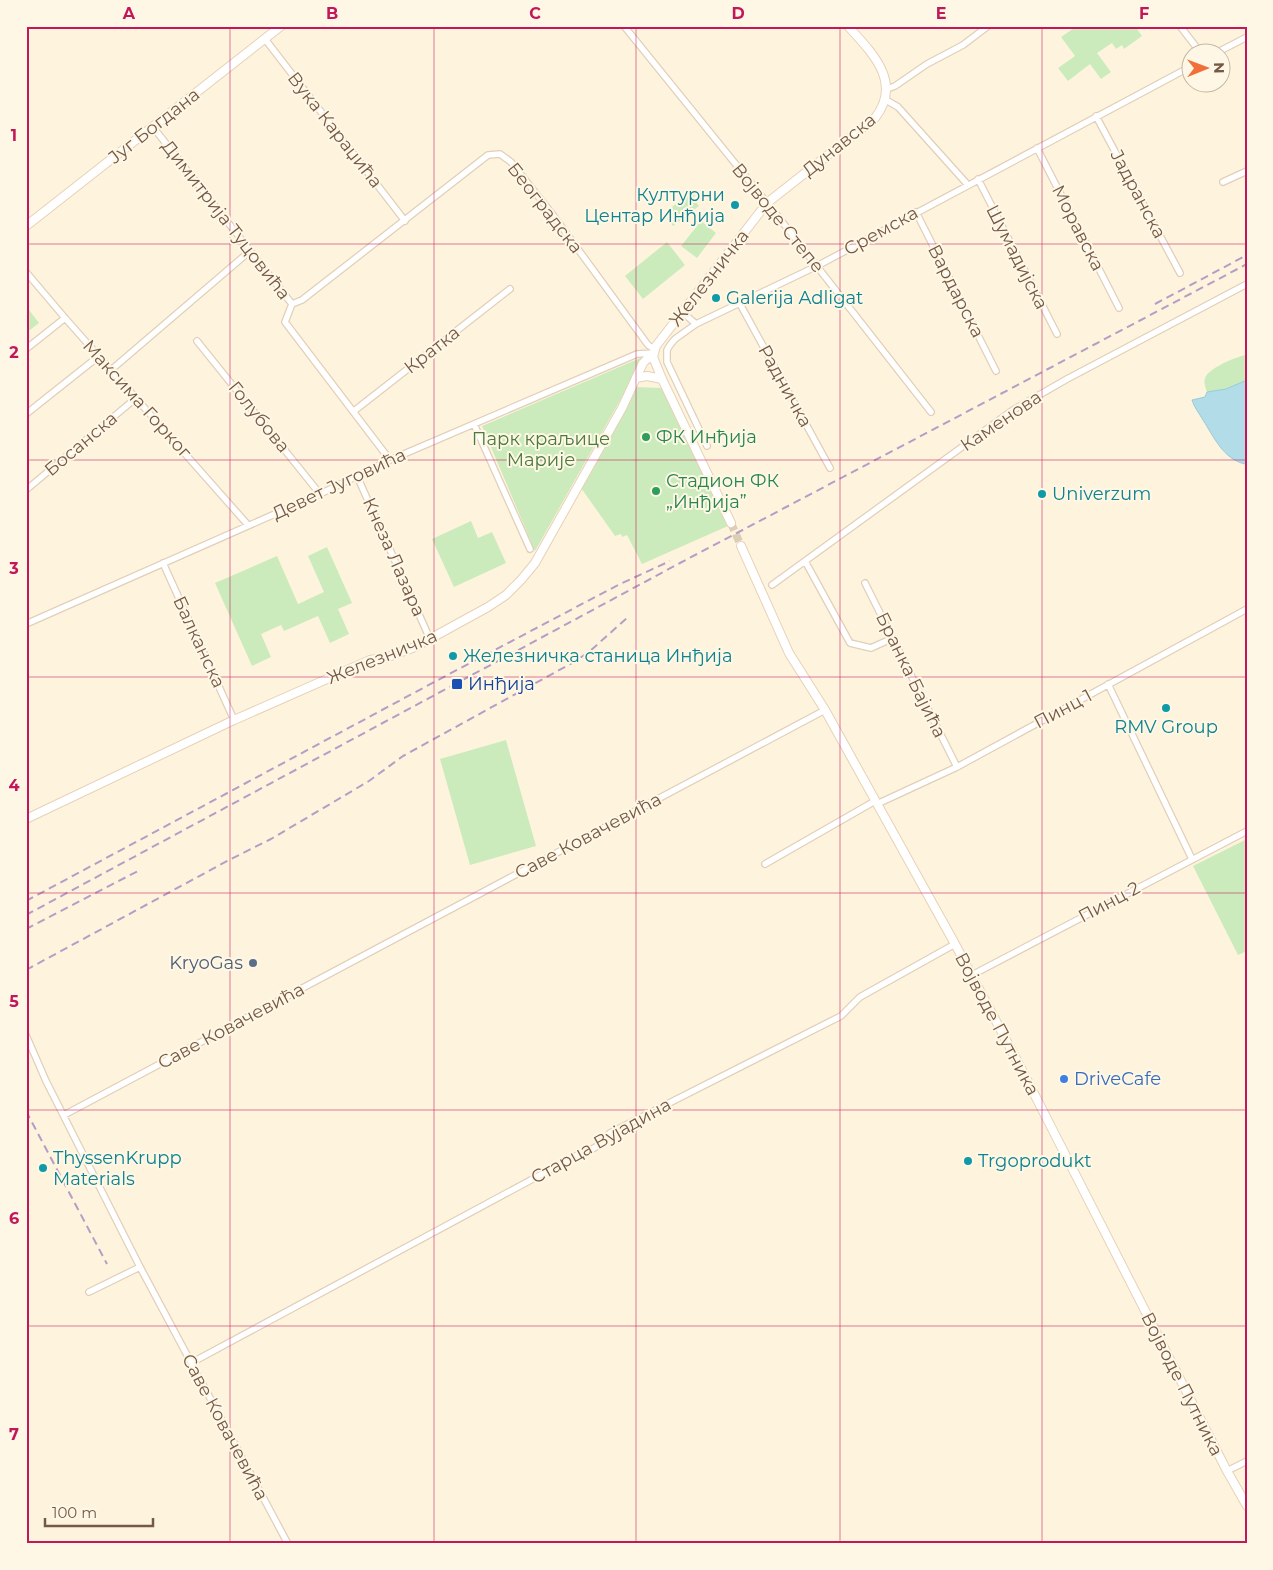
<svg xmlns="http://www.w3.org/2000/svg" width="1273" height="1570" font-family="Montserrat,sans-serif">
  <rect width="100%" height="100%" fill="#fef4dd"/>
  <path fill="#cbebbc" d="M1077,26H1135L1142,36L1124,49L1122,45L1116,49L1112,43L1097,53L1111,72L1101,79L1090,64L1068,81L1058,68L1075,56L1061,37Z
    M690,189L695,195L693,198L699,206L673,226L663,214L682,199L681,197Z
    M701,221L716,233L697,258L681,246Z
    M667,242L685,265L643,299L625,276Z
    M26,306L39,323L26,333Z
    M1247,355V380L1226,389L1207,392C1205,386 1203,381 1206,376C1212,367 1237,356 1247,355Z
    M645,356L535,551L482,426Z
    M635,387L663,388L728,526L642,564L627,535L622,537L621,534L615,536L579,485Z
    M471,521L478,538L492,532L506,563L454,587L432,539Z
    M327,547L352,603L338,609L349,634L330,643L318,616L284,631L281,625L261,634L271,657L252,666L215,583L277,556L298,604L324,592L308,556Z
    M506,740L536,846L470,865L440,759Z
    M1247,839V951L1238,955L1193,866Z"/>
  <path fill="#b1dce8" stroke="#97cbda" d="M1247,380V463L1245,464C1223,459 1214,437 1203,420C1199,413 1194,407 1192,400L1205,397L1207,392L1226,389Z"/>
  <g fill="none" stroke-linecap="round" stroke-linejoin="round">
    <path stroke="#dccdb7" stroke-width="8" stroke-dasharray="8 4" stroke-linecap="butt" d="M731,523L741,546"/>
    <g stroke="#e2cfb9" stroke-width="8">
      <path id="street" d="M624,26L776,214L931,412
        M1180,26L1200,52
        M265,39L405,221
        M1218,52L1247,37
        M887,89L895,86L927,64L963,45L988,26
        M886,100L898,107L968,185
        M1096,116L1180,273
        M153,127L292,304
        M1037,148L1119,308
        M978,179L1057,334
        M1223,182L1247,171
        M916,212L996,371
        M26,272L65,318L248,525
        M292,304L302,300L488,155L500,154L511,162L553,215L648,345L654,349
        M292,304L285,322L390,460
        M740,304L830,468
        M682,312L696,324
        M197,341L320,494
        M26,349L65,318
        M111,370L250,251
        M354,411L510,289
        M26,414L99,356
        M474,424L530,549
        M707,446L667,362V350L670,345L675,339L696,324L817,266L1190,67
        M357,476L430,639
        M26,490L136,398
        M805,561L850,643L871,648L893,638
        M163,563L234,720
        M865,583L957,767
        M772,585L1013,410L1067,379L1247,284
        M26,624L320,494L390,460L637,354L653,353
        M1108,684L1192,859
        M877,804L957,767L1247,609
        M765,864L875,801
        M972,975L1247,831
        M26,1035L46,1081L140,1267L288,1544
        M64,1115L825,710
        M89,1292L140,1267
        M191,1363L581,1153C596,1149 600,1145 610,1133L841,1016L860,997L955,944
        M1227,1471L1247,1461"/>
    </g>
    <g stroke="#e7d1b7" stroke-width="10">
      <path id="secondary" d="M26,226L281,26
        M636,378L647,376L662,379
        M731,523L662,379L653,357L656,346L767,203L875,118C903,82 872,53 848,26
        M741,546L789,653L825,710L955,944L1022,1070L1227,1471L1247,1506
        M26,819L234,720L370,660L388,657L415,647L488,607L506,595L521,580L535,563L622,408L643,363L647,359L653,357"/>
    </g>
    <use href="#street" stroke="#fff" stroke-width="5.5"/>
    <use href="#secondary" stroke="#fff" stroke-width="8"/>
    <path stroke="#b69dc6" stroke-width="2" stroke-dasharray="8 5" stroke-linecap="butt" d="M1155,304L1247,255
      M26,901L438,680L618,585L670,561
      M26,915L680,563L1247,264
      M26,929L138,871
      M26,970L229,860L271,839L369,781L403,756L572,663L589,652L628,617
      M26,1111L107,1264"/>
  </g>
  <path fill="none" stroke="#c2185b" stroke-width="1" stroke-opacity="0.55" d="M230,26V1544M434,26V1544M636,26V1544M840,26V1544M1042,26V1544M26,244H1247M26,460H1247M26,677H1247M26,893H1247M26,1110H1247M26,1326H1247"/>
  <g fill="#0f9aa8" stroke="#fff7e5" stroke-width="2">
    <circle cx="735" cy="205" r="5"/>
    <circle cx="716" cy="298" r="5"/>
    <circle cx="1042" cy="494" r="5"/>
    <circle cx="453" cy="656" r="5"/>
    <circle cx="1166" cy="708" r="5"/>
    <circle cx="968" cy="1161" r="5"/>
    <circle cx="43" cy="1168" r="5"/>
  </g>
  <g fill="#2e9e5b" stroke="#fff7e5" stroke-width="2">
    <circle cx="646" cy="437" r="5"/>
    <circle cx="656" cy="491" r="5"/>
  </g>
  <rect fill="#1a4fb4" stroke="#fff7e5" stroke-width="2" x="451" y="678" width="12" height="12" rx="2.5"/>
  <circle fill="#5c6f8a" stroke="#fff7e5" stroke-width="2" cx="253" cy="963" r="5"/>
  <circle fill="#3f7fe0" stroke="#fff7e5" stroke-width="2" cx="1064" cy="1079" r="5"/>
  <g text-anchor="middle" stroke-width="4" stroke-linejoin="round" paint-order="stroke">
    <g font-size="18" fill="#745945" stroke="#fff7e5">
      <text transform="translate(154 126) rotate(-38)" y="6">Југ Богдана</text>
      <text transform="translate(335 130) rotate(52)" y="6">Вука Караџића</text>
      <text transform="translate(839 145) rotate(-39)" y="6">Дунавска</text>
      <text transform="translate(1138 194) rotate(62)" y="6">Јадранска</text>
      <text transform="translate(545 208) rotate(52)" y="6">Београдска</text>
      <text transform="translate(778 218) rotate(51)" y="6">Војводе Степе</text>
      <text transform="translate(226 220) rotate(52)" y="6">Димитрија Туцовића</text>
      <text transform="translate(1078 228) rotate(63)" y="6">Моравска</text>
      <text transform="translate(881 231) rotate(-29)" y="6">Сремска</text>
      <text transform="translate(1017 257) rotate(63)" y="6">Шумадијска</text>
      <text transform="translate(709 278) rotate(-52)" y="6">Железничка</text>
      <text transform="translate(956 291) rotate(63)" y="6">Вардарска</text>
      <text transform="translate(432 350) rotate(-38)" y="6">Кратка</text>
      <text transform="translate(785 386) rotate(61)" y="6">Радничка</text>
      <text transform="translate(137 399) rotate(48)" y="6">Максима Горког</text>
      <text transform="translate(259 417) rotate(51)" y="6">Голубова</text>
      <text transform="translate(1001 421) rotate(-34)" y="6">Каменова</text>
      <text transform="translate(81 444) rotate(-40)" y="6">Босанска</text>
      <text transform="translate(339 484) rotate(-25)" y="6">Девет Југовића</text>
      <text transform="translate(394 557) rotate(66)" y="6">Кнеза Лазара</text>
      <text transform="translate(199 642) rotate(65)" y="6">Балканска</text>
      <text transform="translate(382 657) rotate(-22)" y="6">Железничка</text>
      <text transform="translate(911 675) rotate(64)" y="6">Бранка Бајића</text>
      <text transform="translate(1063 709) rotate(-28)" y="6">Пинц 1</text>
      <text transform="translate(588 836) rotate(-28)" y="6">Саве Ковачевића</text>
      <text transform="translate(1109 902) rotate(-28)" y="6">Пинц 2</text>
      <text transform="translate(997 1024) rotate(62)" y="6">Војводе Путника</text>
      <text transform="translate(231 1026) rotate(-28)" y="6">Саве Ковачевића</text>
      <text transform="translate(601 1141) rotate(-29)" y="6">Старца Вујадина</text>
      <text transform="translate(1182 1384) rotate(63)" y="6">Војводе Путника</text>
      <text transform="translate(225 1427) rotate(62)" y="6">Саве Ковачевића</text>
    </g>
    <g font-size="18" fill="#0d838f" stroke="#fff7e5" text-anchor="start">
      <text x="725" y="201" text-anchor="end">Културни<tspan x="725" dy="21">Центар Инђија</tspan></text>
      <text x="726" y="304">Galerija Adligat</text>
      <text x="1052" y="500">Univerzum</text>
      <text x="463" y="662">Железничка станица Инђија</text>
      <text x="1166" y="733" text-anchor="middle">RMV Group</text>
      <text x="53" y="1164">ThyssenKrupp<tspan x="53" dy="21">Materials</tspan></text>
      <text x="978" y="1167">Trgoprodukt</text>
    </g>
    <g font-size="18" fill="#27864d" stroke="#fff7e5" text-anchor="start">
      <text x="656" y="443">ФК Инђија</text>
      <text x="666" y="487">Стадион ФК<tspan x="666" dy="21">„Инђија”</tspan></text>
    </g>
    <g font-size="18" fill="#4a7b3c" stroke="#fff7e5">
      <text x="541" y="445">Парк краљице<tspan x="541" dy="21">Марије</tspan></text>
    </g>
    <g font-size="18" fill="#164399" stroke="#fff7e5" text-anchor="start">
      <text x="468" y="690">Инђија</text>
    </g>
    <g font-size="18" fill="#4e5e75" stroke="#fff7e5" text-anchor="end">
      <text x="243" y="969">KryoGas</text>
    </g>
    <g font-size="18" fill="#366cbe" stroke="#fff7e5" text-anchor="start">
      <text x="1074" y="1085">DriveCafe</text>
    </g>
  </g>
  <rect width="1273" height="1570" fill="none" stroke="#fff7e5" stroke-width="55"/>
  <g transform="translate(1206 68) rotate(89)"><circle r="24" fill="#fff7e5" stroke="#c7b8a5"/>
  <path d="M0-4L9 19L0 12L-9 19Z" fill="#f17039"/>
  <text y="-8" font-size="14" font-weight="bold" text-anchor="middle" fill="#745945">N</text>
  </g>
  <path d="M45 1518v8h108v-8" fill="none" stroke="#745945" stroke-width="2.5"/>
  <text x="52" y="1518" font-size="15" fill="#745945" stroke="#fff7e5" stroke-width="4" paint-order="stroke">100 m</text>
  <rect x="28" y="28" width="1218" height="1514" fill="none" stroke="#c2185b" stroke-width="2"/>
  <g font-size="16" text-anchor="middle" font-weight="bold" fill="#c2185b">
    <text x="129" y="19">A</text>
    <text x="332" y="19">B</text>
    <text x="535" y="19">C</text>
    <text x="738" y="19">D</text>
    <text x="941" y="19">E</text>
    <text x="1144" y="19">F</text>
    <text x="14" y="141">1</text>
    <text x="14" y="358">2</text>
    <text x="14" y="574">3</text>
    <text x="14" y="791">4</text>
    <text x="14" y="1007">5</text>
    <text x="14" y="1224">6</text>
    <text x="14" y="1440">7</text>
  </g>
</svg>
